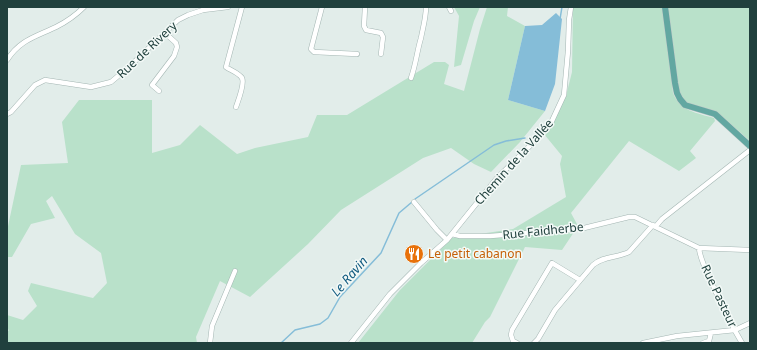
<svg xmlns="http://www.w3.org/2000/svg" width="757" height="350" font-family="'Noto Sans',sans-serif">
  <rect width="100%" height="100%" fill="#e2edea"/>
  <path fill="#b9e1ca" d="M454,7H480L474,21L461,65L454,67L459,16Z
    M487,7H508L507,16L525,26L508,100L545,111L520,142L491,172L474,164L451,148L423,158L341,210L308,244L250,297L220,281L196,337L197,343H7V330L9,331L7,326V315L23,320L37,306L28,291L31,283L93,298L107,283L101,253L75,234L52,196L46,201L55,218L31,224L12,257H7V231L21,165L68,163L62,122L79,100H152V153L180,145L200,125L237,154L255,148L308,137L317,115H347L434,62H445L449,65L444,84L464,91L480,29Z
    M573,7H663L673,93C680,111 697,113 714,118L715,121L690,151L696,158L679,171L629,141L571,213L578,226L562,250L525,247L490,317L485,322L472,343H358L400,290L452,238L513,229L566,197L560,164L562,156L544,134L566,96L572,72Z
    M668,7H750V141L717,112L686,103L680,96L676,82Z"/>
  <path fill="#85bdd8" d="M556,13L562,19L555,84L545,111L508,100L525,26L542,25Z"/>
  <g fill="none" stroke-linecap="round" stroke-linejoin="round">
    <path stroke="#85bdd8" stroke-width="1.5" d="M560,19L562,7
      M415,199L494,145L506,141L525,138
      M281,343L295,330L320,324L328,318L340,297L381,253L399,213L412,202"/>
    <g stroke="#a4b6b3" stroke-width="5.5">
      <path id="minor" d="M322,7L311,49L314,52L357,54
        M365,7L364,26L366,30L381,33L383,37L381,54
        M449,7L451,11
        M7,60C20,40 35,37 56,27C66,22 76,15 84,7
        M411,78C416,64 417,51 421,38C423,27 426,18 426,7
        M159,91L152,85L174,56L177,47L176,43L165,33
        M236,107C238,101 245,84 242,78C239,73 230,70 226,67L242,7
        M7,114L11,112L35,85L45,80L91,87L111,82L130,66L178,20L188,15L203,10L228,7
        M414,202L437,230L447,240
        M656,226L662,219L750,150
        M452,234L460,236H490L580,229L629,217H635L699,248L750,250
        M699,248C700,259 706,270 711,281C720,302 730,323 742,343
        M210,343L212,326L235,271
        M351,343L390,294L421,263L447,240L497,178L540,136L551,123L564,95L568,51L569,20L571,7
        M517,343L513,341L511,335L512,330L552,263L580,280
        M534,343L538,339L555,310L593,265C603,256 617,258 629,252L653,225
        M643,343L677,336L735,330L750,323
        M703,343L709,341L711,333"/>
    </g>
    <g stroke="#c1cac9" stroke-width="7">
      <path id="major" d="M665,7L675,83L677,93L680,99L685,105L715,114L750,146"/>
    </g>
    <use href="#minor" stroke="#fff" stroke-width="4.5"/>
    <use href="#major" stroke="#62a7a1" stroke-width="6"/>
  </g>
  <defs>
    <g id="restaurant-disc" transform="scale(1)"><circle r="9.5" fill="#e8710a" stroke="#f3f9f7"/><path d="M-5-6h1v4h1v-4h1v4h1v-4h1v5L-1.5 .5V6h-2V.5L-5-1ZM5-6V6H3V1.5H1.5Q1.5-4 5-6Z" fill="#fff"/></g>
  </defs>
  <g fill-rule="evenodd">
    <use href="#restaurant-disc" x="414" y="254"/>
  </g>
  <g text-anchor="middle" stroke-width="3" stroke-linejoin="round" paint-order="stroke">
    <g font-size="12" fill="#20403d" stroke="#f3f9f7">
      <text transform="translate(147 50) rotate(-43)" y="4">Rue de Rivery</text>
      <text transform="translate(514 162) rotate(-48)" y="4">Chemin de la Vallée</text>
      <text transform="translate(543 231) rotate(-6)" y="4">Rue Faidherbe</text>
      <text transform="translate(719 296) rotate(65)" y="4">Rue Pasteur</text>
    </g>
    <g font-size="12" fill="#c56008" stroke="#f3f9f7" text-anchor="start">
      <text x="428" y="258">Le petit cabanon</text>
    </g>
    <g font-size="13" font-style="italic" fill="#145d82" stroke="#f3f9f7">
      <text transform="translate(349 276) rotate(-49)" y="5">Le Ravin</text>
    </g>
  </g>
  <rect width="757" height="350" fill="none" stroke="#20403d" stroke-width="16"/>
</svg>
